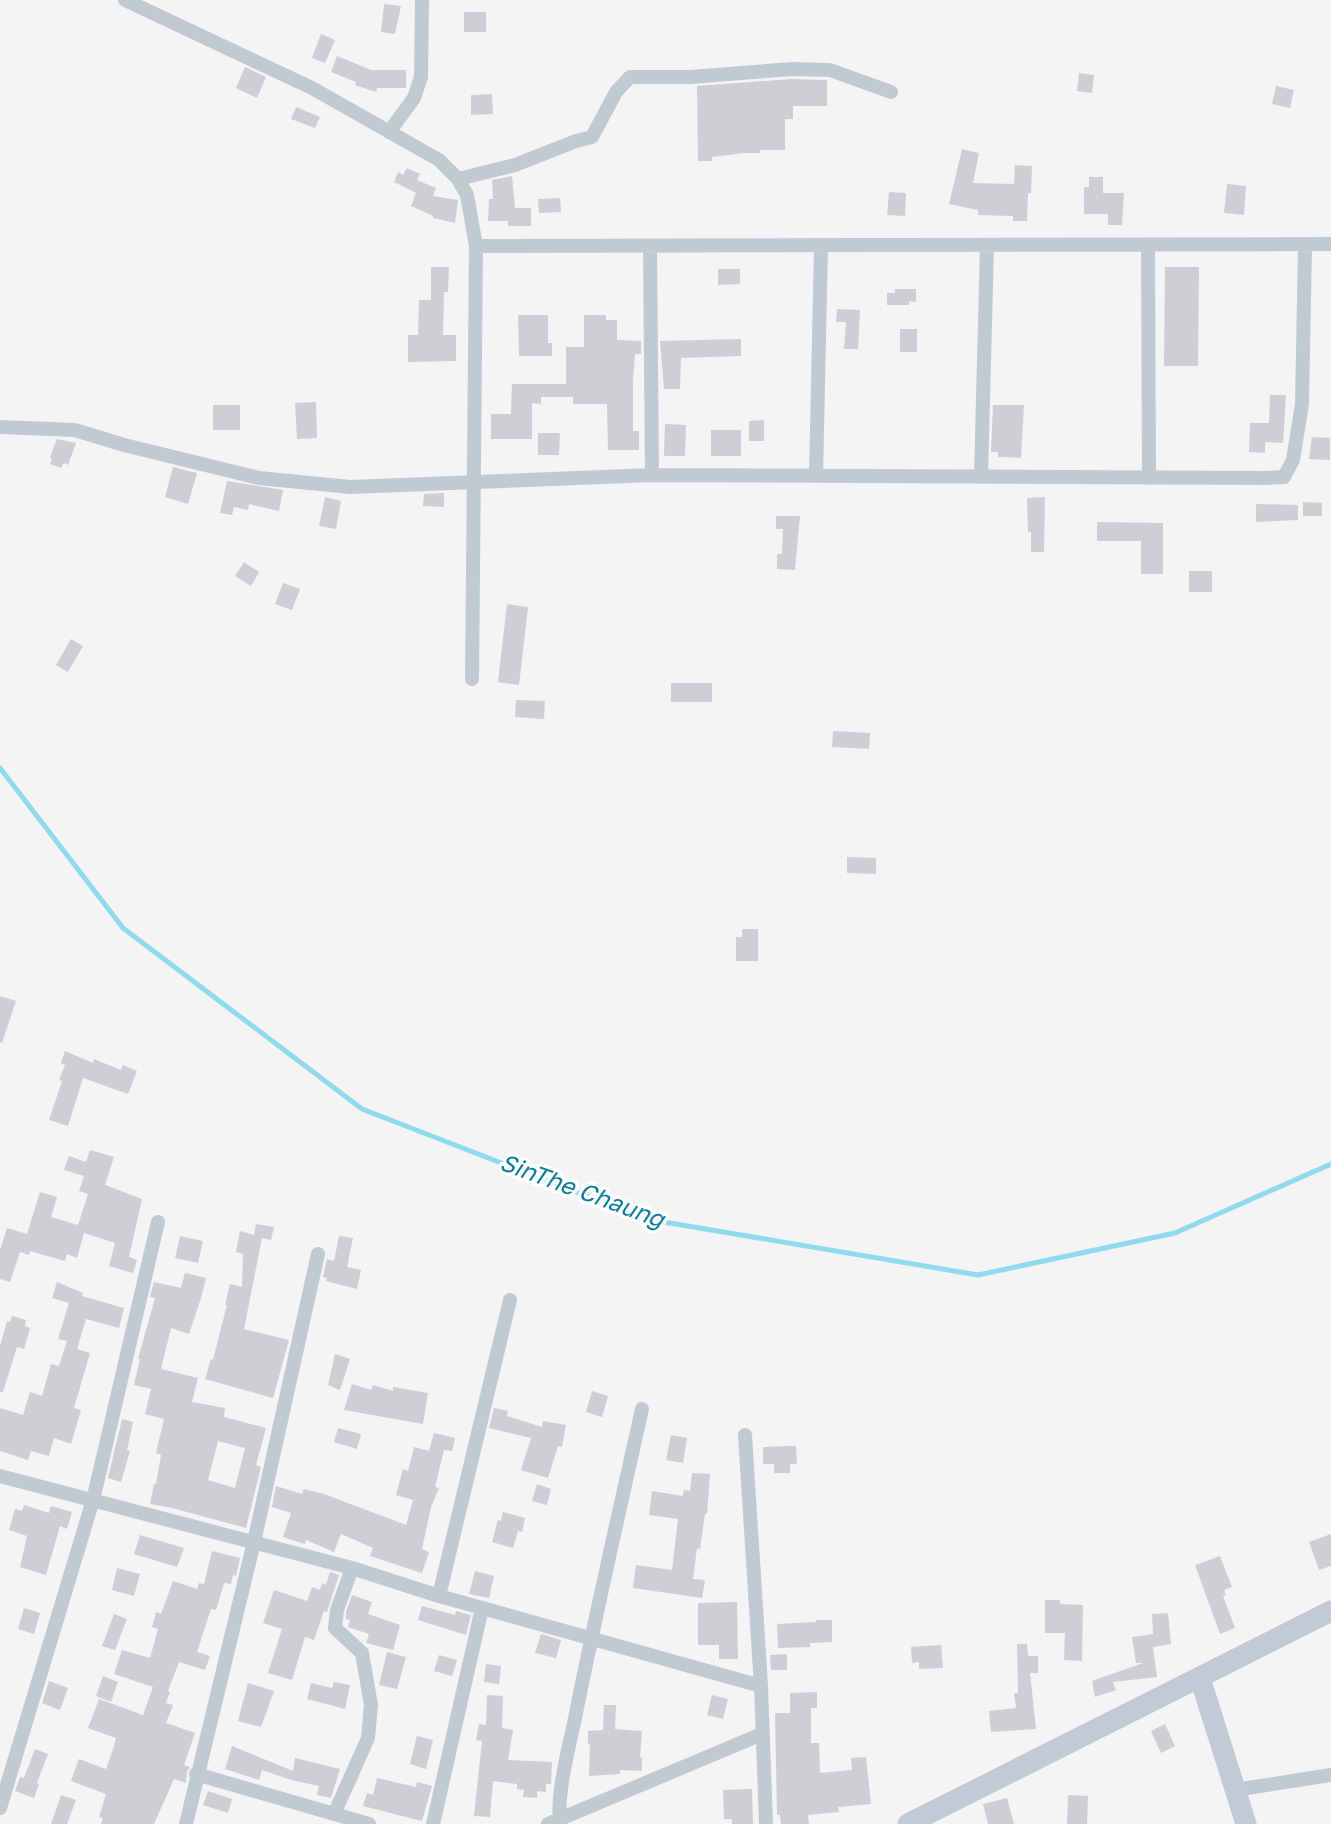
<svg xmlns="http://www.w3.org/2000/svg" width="1331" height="1824" font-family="'Golos Text',sans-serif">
  <rect width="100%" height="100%" fill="#f5f3f3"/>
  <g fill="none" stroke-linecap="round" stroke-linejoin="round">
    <path stroke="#90daee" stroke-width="5" d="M0,768L123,928L362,1109L646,1219L978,1275L1175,1233L1331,1164"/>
  </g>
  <path fill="#cdcfd5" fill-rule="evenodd" d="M384,4L401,6L395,34L381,32Z
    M464,12H486V32H464Z
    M321,34L335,40L325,63L312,58Z
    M337,56L371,70H406V88H377L376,92L355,85L356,82L331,72Z
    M245,67L266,77L257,98L236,88Z
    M1079,73L1094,75L1092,93L1077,91Z
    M792,79L827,80V106H793V119H785V150H760V153H744L712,157V161H698L697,86Z
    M1276,86L1294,90L1290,108L1272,104Z
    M492,94L493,114L471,115V95Z
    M296,107L320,117L315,128L291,119Z
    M962,149L979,153L973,183L1014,184L1015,165L1032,166L1031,193H1028L1027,221H1013V216L978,215V210L949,204Z
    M407,168L420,174L417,180L436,188L433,196L458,200L455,223L433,218V216L411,206L416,193L394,182L398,172L403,175Z
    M512,176L515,208H531V226H508V221H488L489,199H493L492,180Z
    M1089,177H1103V193H1124L1122,225H1108V214H1084V187H1089Z
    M1227,184L1246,186L1244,215L1224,213Z
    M889,192L906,193L905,216L887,215Z
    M560,198L561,212L539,213L538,199Z
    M431,267H449L448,292H444L443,335H456V361L408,362V335H418L419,300H431Z
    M1165,267H1199L1198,366H1164Z
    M718,269H740V284L718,285Z
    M895,289H916V302L909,301V305H887V293H895Z
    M837,309L860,310L858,349H844L846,322H836Z
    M518,315H548V343H552V356H519Z
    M584,315H606V320H617V340L641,341V354H635L633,382V431H639V450H608L607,404H573V397H541V404L532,403V439H491V414H511L512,384H566V347H584Z
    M900,329H917V352H900Z
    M741,339V356L681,358L680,389H664L660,341Z
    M1270,395H1286L1283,443L1265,442V453L1249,452L1250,423H1269Z
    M316,402L317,438L297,439L295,403Z
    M213,405H240V430H213Z
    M993,405H1024L1021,458L998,457V452H991Z
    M764,420V441H749V421Z
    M665,424L686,425L685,456H664Z
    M711,430H741V456H711Z
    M538,433H560L559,455H538Z
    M1312,437L1330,438V460L1309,459Z
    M57,439L76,443L68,465L64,463L61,468L50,464L52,458L50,457Z
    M173,467L197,473L188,504L165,497Z
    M227,481L283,490L279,511L249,504L248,510L234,507L232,515L220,513Z
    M444,493V507L423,506L424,494Z
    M325,497L341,501L336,529L319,526Z
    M1045,497L1044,552H1031V532H1028L1027,498Z
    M1303,502L1322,503V516H1303Z
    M1256,504L1298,505V520L1256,522Z
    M776,516H800L795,570L777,569V554H782L783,529H776Z
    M1097,522L1163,523V574H1141V541H1097Z
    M244,562L259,572L251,586L235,576Z
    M1189,571H1212V592H1189Z
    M283,583L300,589L292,610L275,604Z
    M507,604L528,607L519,685L498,682Z
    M71,639L83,646L68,672L56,665Z
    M671,683H712V702H671Z
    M516,700L545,701L544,719L515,717Z
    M833,731L870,733L869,749L832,747Z
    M847,857L876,858V874L847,873Z
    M742,929H758V961H736V937H742Z
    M0,996L16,1001L2,1043L0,1042Z
    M65,1051L93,1063L94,1059L121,1070L123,1065L137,1071L128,1094L83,1078L68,1126L49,1120L62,1081L59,1080L65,1065L61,1063Z
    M90,1150L114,1157L105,1185L142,1199L129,1257L137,1260L133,1273L109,1266L115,1243L84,1233L77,1258L67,1254L65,1261L30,1251L29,1255L20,1252L10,1282L0,1279V1250L7,1228L27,1234L40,1192L57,1197L51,1217L78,1225L88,1194L79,1191L84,1176L64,1170L69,1156L86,1162Z
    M256,1224L274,1227L271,1240L262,1238L244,1329L289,1340L273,1398L205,1379L211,1359L213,1360L227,1305H225L230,1284L242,1287L243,1254L236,1252L240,1231L254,1235Z
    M180,1236L203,1241L198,1263L175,1258Z
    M339,1236L353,1238L347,1267L361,1270L357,1289L326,1281L327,1278L323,1277L327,1259L334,1261Z
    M185,1273L206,1278L201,1298L189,1334L171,1328L161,1369L198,1378L192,1402L225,1408L224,1417L266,1428L256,1465L261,1467L246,1528L172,1508L150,1504L154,1484H156L161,1455L156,1453L164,1419L145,1414L151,1389L134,1385L140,1359H138L155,1298L150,1297L154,1282L181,1288ZM218,1441L245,1448L235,1488L208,1480Z
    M57,1282L83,1293L82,1296L124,1308L119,1328L86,1319L77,1349L90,1353L74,1408L81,1410L71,1444L54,1438L49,1456L31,1451L28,1460L0,1451V1408L23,1415L30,1392L42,1396L51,1364L59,1366L67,1341L58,1339L69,1303L52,1298Z
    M12,1316L26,1320L25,1326L30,1328L24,1349L17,1347L3,1392H0V1346L7,1321L10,1322Z
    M335,1354L350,1359L340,1390L328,1385Z
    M352,1384L371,1390L373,1385L393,1391V1387L428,1393L423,1424L344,1410Z
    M592,1391L608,1396L602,1417L586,1412Z
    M494,1408L508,1411L507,1416L542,1427L543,1421L566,1425L562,1447L558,1446L548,1478L521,1470L531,1438L489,1428Z
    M122,1419L133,1422L127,1450L130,1451L121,1482L108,1478Z
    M338,1428L361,1434L357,1449L334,1442Z
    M434,1433L455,1438L452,1451L444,1450L435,1487L439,1488L431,1507L422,1549L429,1552L422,1573L370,1556L373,1548L341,1534L334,1552L306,1540L305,1544L283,1537L291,1513L272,1507L276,1486L302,1494L304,1489L324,1494L406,1525L413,1500L396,1495L403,1469L408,1471L414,1447L429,1451Z
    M671,1435L687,1438L683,1463L666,1460Z
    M790,1446H796L797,1464H790V1473H774V1464H763V1447Z
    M692,1473L710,1474L707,1514H705L700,1549L697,1548L693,1579L705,1580L702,1598L633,1588L636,1565L672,1570L678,1519L649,1515L652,1491L683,1496L684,1490L690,1491Z
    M537,1484L551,1489L547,1505L532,1501Z
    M24,1505L49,1513L51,1506L72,1512L67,1529L60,1526L46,1575L20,1567L27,1536L9,1530L15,1509L22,1511Z
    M503,1512L525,1518L522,1532L518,1531L513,1548L492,1542L498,1520L501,1521Z
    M1331,1534V1566L1319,1570L1309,1542Z
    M140,1535L184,1548L177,1567L134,1554Z
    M212,1551L240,1558L236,1576L233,1575L231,1584L224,1583L216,1610L211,1609L197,1652L210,1656L205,1670L179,1662L168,1691L170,1692L166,1703L173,1705L166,1723L195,1733L184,1765L190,1767L187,1772L186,1783L174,1779L154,1824H101L103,1818L99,1817L106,1794L71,1781L79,1759L106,1769L114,1746L116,1738L88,1728L99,1699L143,1715L153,1687L114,1674L122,1650L150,1658L158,1629L152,1627L156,1612L161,1614L173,1581L197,1589L199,1583L204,1584Z
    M1220,1556L1232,1587L1224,1590L1226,1595L1223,1596L1235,1628L1220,1634L1195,1565Z
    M117,1568L140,1574L134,1596L112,1590Z
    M475,1571L494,1576L489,1598L469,1594Z
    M330,1572L339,1575L327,1612L324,1611L314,1640L305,1637L292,1680L268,1673L282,1629L263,1623L274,1590L307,1601L312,1587L320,1590L322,1583L326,1585Z
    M352,1595L372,1602L368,1614L400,1625L393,1650L366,1643L369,1634L348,1627L350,1620L346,1619V1612Z
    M1045,1600H1060V1604L1083,1605L1082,1661L1064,1660L1065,1633H1045Z
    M737,1602L738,1659H719V1645H698V1603Z
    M422,1606L455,1615L456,1611L471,1615L466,1635L418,1620Z
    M24,1608L40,1613L34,1634L18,1629Z
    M1168,1613L1171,1644L1153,1647L1157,1677L1113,1682L1116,1690L1095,1697L1092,1681L1143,1663H1136L1132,1637L1153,1634L1152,1614Z
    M114,1614L127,1619L115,1650L102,1646Z
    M816,1620H832V1642L810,1643V1647L778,1648L777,1624L816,1622Z
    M541,1634L561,1640L556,1658L535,1653Z
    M1017,1644H1027L1028,1656H1038V1673H1030L1036,1729L991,1732L989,1711L1016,1708L1014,1693H1018Z
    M941,1645L943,1668L919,1669V1662L912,1663L911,1647Z
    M387,1652L406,1657L397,1689L379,1685Z
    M787,1654V1670H771L770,1655Z
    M439,1655L457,1660L452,1676L434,1671Z
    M486,1664L501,1666L499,1684L484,1682Z
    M103,1676L118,1682L111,1702L96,1696Z
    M49,1681L68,1688L60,1710L42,1703Z
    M334,1682L350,1685L345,1709L307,1699L311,1683L332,1688Z
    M248,1683L274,1691L261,1727L238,1721Z
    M817,1692V1708H811V1743H819L820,1773L852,1770L851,1758L866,1757L871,1804L838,1807L839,1812L808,1815L809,1824H781L780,1815H777L775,1713H790V1693Z
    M487,1695L503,1696L502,1728L513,1730L508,1760L552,1762L551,1784H546V1792L537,1791V1798L523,1797L524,1790L517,1789V1784L493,1781L490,1817L474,1816L482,1741L476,1740L479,1724L486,1725Z
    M712,1695L728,1699L723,1719L707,1715Z
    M604,1705H616L615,1729L642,1731L640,1757L642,1758V1771L620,1770V1774L589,1776L590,1743L588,1744V1731L603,1730Z
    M1165,1724L1175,1746L1161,1753L1151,1731Z
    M417,1736L433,1740L426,1769L410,1764Z
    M232,1746L293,1771L295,1758L340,1769L331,1798L317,1795L319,1786L291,1780L262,1770L259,1780L225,1769Z
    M35,1749L48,1754L37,1783L39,1784L34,1798L15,1791L20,1777L24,1778Z
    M377,1778L416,1787L417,1782L432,1786L422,1821L363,1806L367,1793L373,1795Z
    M752,1789L753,1824H732V1819H724L723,1790Z
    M208,1791L232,1799L228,1813L203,1805Z
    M61,1795L76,1800L67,1824H51Z
    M1068,1795L1088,1796L1087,1824H1067Z
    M1007,1798L1014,1824H988L983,1804Z"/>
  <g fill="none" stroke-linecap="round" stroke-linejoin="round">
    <path stroke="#c1cad2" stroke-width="14" d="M125,0L312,88L439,160L458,179L467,195L476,246L472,679
      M389,132L414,98L421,77L422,0
      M458,179L515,165L576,141L592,137L616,92L630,77H690L792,69L830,70L891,92
      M476,246L1331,244
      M650,246L652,475
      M1148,246L1149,478
      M0,427L75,430L124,445L259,478L350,487L652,475L1267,478L1284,477L1293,460L1302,404L1305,246
      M816,476L821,246
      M981,477L987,246
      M745,1435L761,1686L766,1824
      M0,1476L352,1568L439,1596L761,1686
      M439,1596L510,1300
      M196,1774L369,1824
      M1235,1790L1331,1775
      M0,1808L93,1500L158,1222
      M335,1812L368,1738L371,1705L362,1653L335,1628L337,1610L352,1568
      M186,1824L254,1542L318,1254
      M433,1824L482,1608
      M548,1824L762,1734
      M560,1824C556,1791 571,1741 577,1708C597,1608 620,1508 642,1409"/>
    <path stroke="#c1cbd6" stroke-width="21" d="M1200,1678L1246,1824
      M908,1824L1331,1611"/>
  </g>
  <g text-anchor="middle" stroke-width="7" stroke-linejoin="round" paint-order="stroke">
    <g font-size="24" font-style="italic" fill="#0c7c9b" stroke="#fff">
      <text transform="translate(582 1191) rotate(20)" y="8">SinThe Chaung</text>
    </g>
  </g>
</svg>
